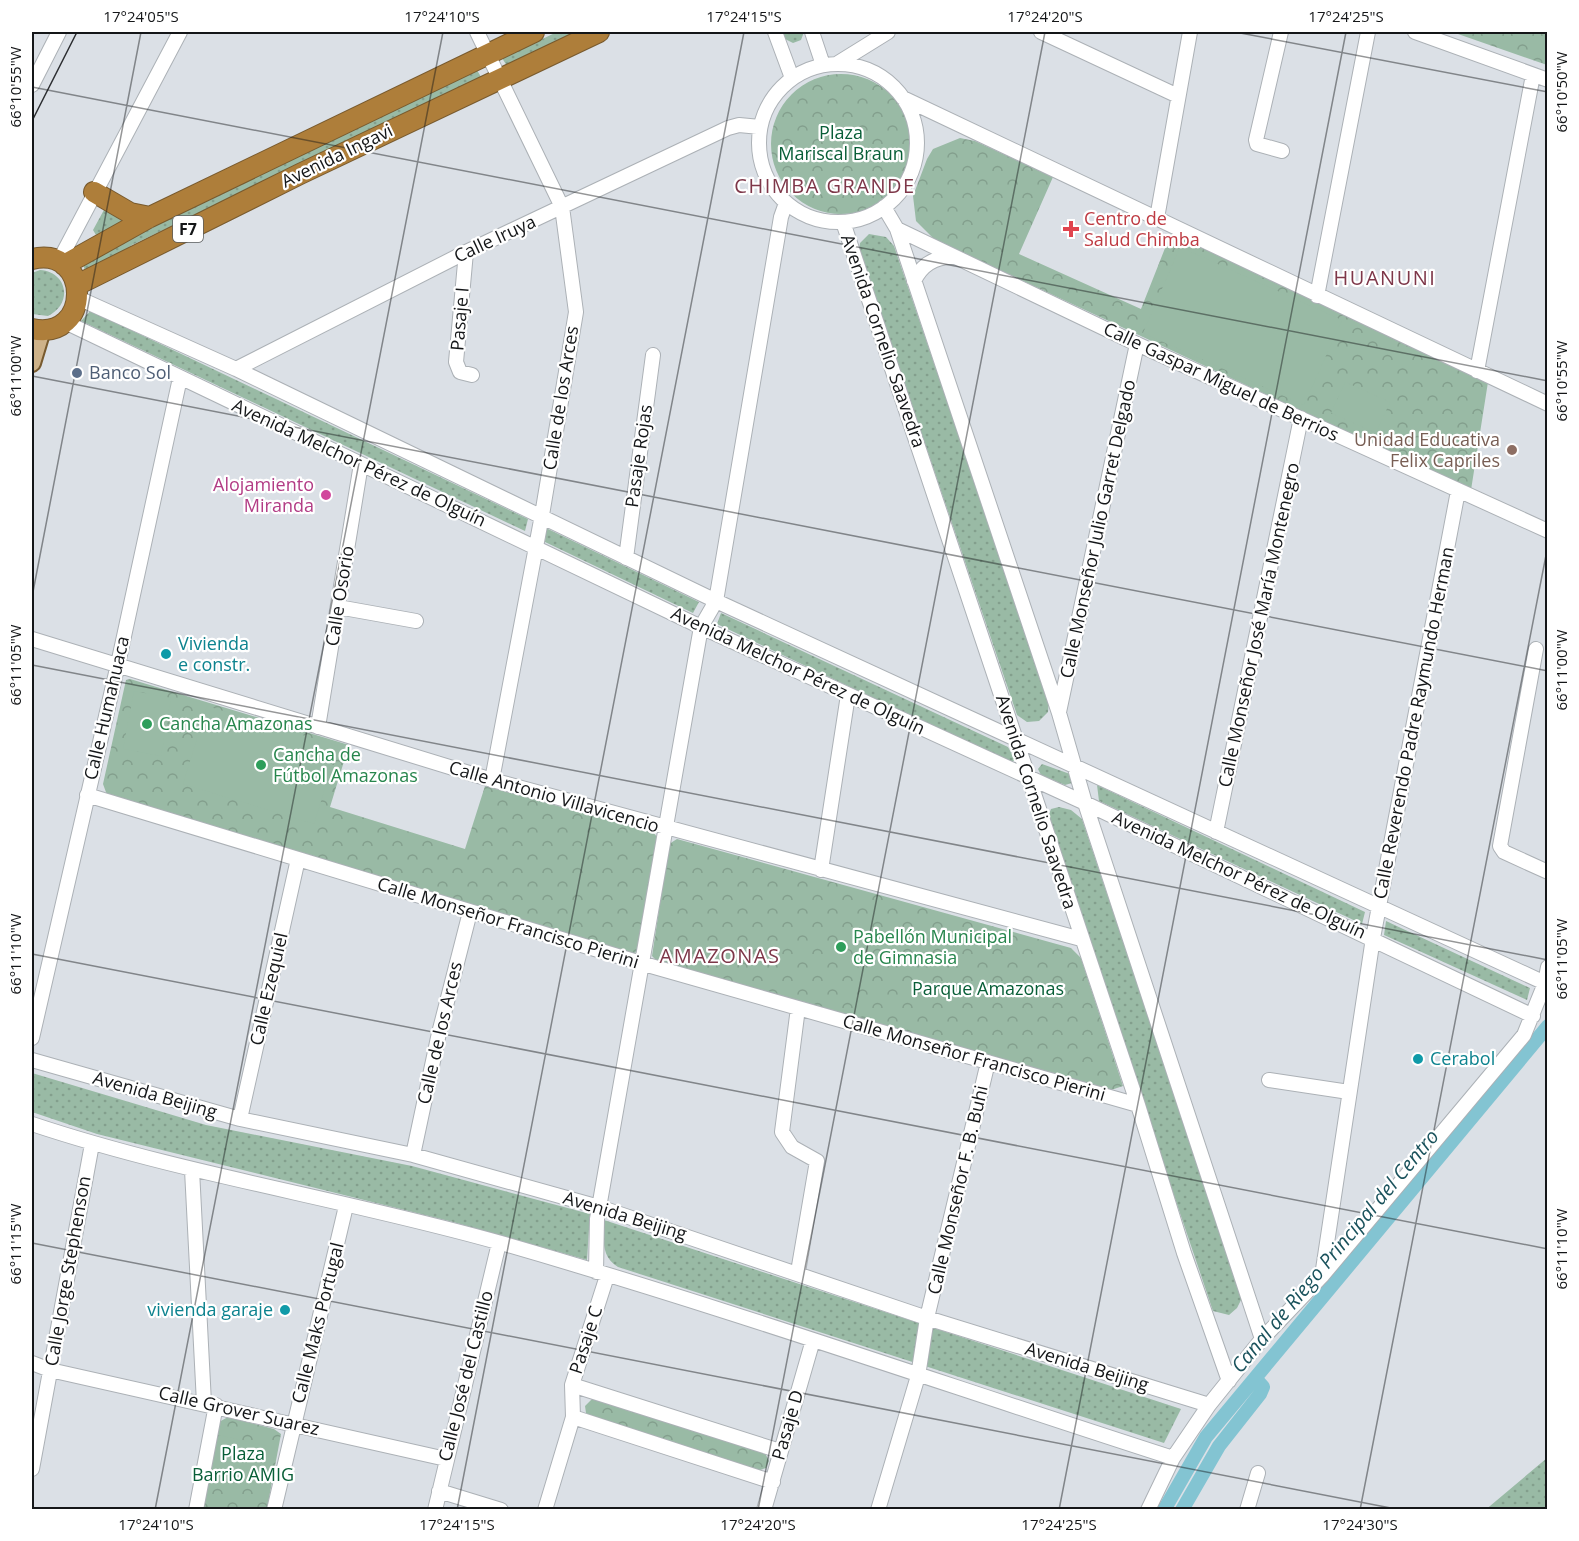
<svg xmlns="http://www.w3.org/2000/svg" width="1579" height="1541" font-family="'Open Sans',sans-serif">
  <defs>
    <pattern id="grass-dots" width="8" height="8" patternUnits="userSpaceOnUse" patternTransform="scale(1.5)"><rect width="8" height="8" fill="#99baa5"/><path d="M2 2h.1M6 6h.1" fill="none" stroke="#839f8d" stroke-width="1.8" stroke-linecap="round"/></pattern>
    <pattern id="park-crowns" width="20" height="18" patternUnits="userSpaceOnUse" patternTransform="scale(1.5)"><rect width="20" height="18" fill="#99baa5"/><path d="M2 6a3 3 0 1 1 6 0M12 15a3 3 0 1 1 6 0" fill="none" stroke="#839f8d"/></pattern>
  </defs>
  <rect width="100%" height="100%" fill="#dbe0e6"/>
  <path fill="url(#grass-dots)" d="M557,32H578L507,66L502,58Z
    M783,32H804L801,40L793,43L785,39Z
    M477,70L481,77L132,245L86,276L82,259Z
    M105,208L121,219L122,222L96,235L93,230Z
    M869,234L886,237L894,246L1049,700L1048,712L1039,721L1027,722L1017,715L859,249L860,243Z
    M40,270C68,272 73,304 48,316L32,314V273Z
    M93,308L133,331L528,519L525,531L81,321Z
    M546,528L699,602L693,613L545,542Z
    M721,613L1008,747L1015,760L1010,763L717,624Z
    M1042,764L1070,774L1072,783L1065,785L1041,775L1038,769Z
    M1097,785L1365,912L1362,924L1099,801Z
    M1059,807L1071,810L1082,819L1242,1298L1237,1308L1229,1315L1213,1311L1047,819L1051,809Z
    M1386,921L1530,988L1527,1000L1384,935Z
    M32,1073L206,1125L412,1166L590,1214L587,1260L453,1222L97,1134L32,1112Z
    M604,1220L1181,1409L1164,1443L618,1267C600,1256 604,1239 604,1220Z
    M1547,1458V1509H1486L1490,1506Z"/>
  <path fill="url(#park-crowns)" d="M1451,32H1547V65L1458,34Z
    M771 144a70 70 0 1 1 140 0a70 70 0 1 1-140 0Z
    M960,138L975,141L1053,177L1019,254L1141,309L1171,233L1488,382L1471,490L935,240L916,221L913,196L927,159L933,149Z
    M130,679L349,745L330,807L465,849L485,786L653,832L657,837L638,951L633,954L107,795L103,784L124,689L126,680Z
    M677,839L1071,948L1081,958L1123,1086L1111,1090L657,961L652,956L669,844Z
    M595,1396L765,1453L769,1461L766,1468L757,1471L593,1419L586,1413L585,1406Z
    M228,1417L274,1429L281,1434L267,1509L201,1510L219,1422Z"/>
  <path fill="#99baa5" d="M1180,247L1342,320L1304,405L1143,333Z
    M1345,382L1390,402L1376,433L1331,413Z
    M134,691L171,698L161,756L123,749Z
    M207,706L338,746L314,824L183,784Z
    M219,1435L276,1448L268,1485L210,1473Z"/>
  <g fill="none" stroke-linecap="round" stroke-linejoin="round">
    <path stroke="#83c4d2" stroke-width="14" d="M1164,1510L1206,1437L1548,1026
      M1182,1510L1219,1446L1260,1394L1263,1387L1255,1378"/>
    <g stroke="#acb1b6" stroke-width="16">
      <path id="minor" d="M477,32L562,207L576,312L542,515L492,780
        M775,32L792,78
        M812,32L823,65
        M1041,32L1178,96
        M1281,32L1256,140L1257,144L1282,151
        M1415,32L1548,80
        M838,63L888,32
        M759 143a79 79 0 1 1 158 0a79 79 0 1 1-158 0Z
        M32,85L59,32
        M903,98L1548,404
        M884,207L897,229L1059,713L1085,803L1262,1339
        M1157,218L1190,32
        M843,222L1138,1105L1184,1253L1229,1381
        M897,229L1137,344L1548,531
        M466,252L456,362L460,372L472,375
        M59,261L180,32
        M914,281C922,264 935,257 952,257
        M1317,296L1368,32
        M78,298L236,369L716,601L1545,983
        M65,322L701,627L1085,803L1533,1016
        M236,369L466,252L728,128L739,125L760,127
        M1477,371L1533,75
        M626,558L653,355
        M338,607L416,621
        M32,639L492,780L1081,939
        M1536,649L1500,846L1504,852L1548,872
        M1059,712L1137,344
        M318,727L361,464
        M87,795L644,964L1138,1105
        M1216,832L1301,418
        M821,870L848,695
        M32,1038L118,664L180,378
        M32,1060L240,1119L413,1155L599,1207L927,1318L1209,1405
        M1269,1080L1349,1092
        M240,1119L298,859
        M32,1124C185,1175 346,1199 501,1243C727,1308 949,1386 1173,1458
        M413,1155L439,1033L470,912
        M192,1170L204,1403
        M596,1272L597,1219L701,627L716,601L781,217L786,203
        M798,1272L817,1161L792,1147L782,1132L798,1008
        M1322,1276L1373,938L1458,491
        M32,1363L50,1370L446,1459
        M572,1385L780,1451
        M573,1417L773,1482
        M32,1469L92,1144
        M439,1491L501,1510
        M196,1510L216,1405
        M274,1510L346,1206
        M435,1510L499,1243
        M545,1510L573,1417L572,1385L607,1276
        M764,1510L813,1340
        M878,1510L918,1376L927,1318L988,1062
        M1148,1510L1173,1458L1209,1405L1262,1339L1322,1276L1524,1035L1545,983L1548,967
        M1247,1510L1258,1473"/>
    </g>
    <g stroke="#785a2e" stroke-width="20">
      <path id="major" d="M32,363L42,330"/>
    </g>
    <g stroke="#785a2e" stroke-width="22">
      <path id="highway" d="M94,192L130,213L150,217
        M32,259C92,245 92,342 32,329
        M64,265L150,217L534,32
        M77,285L300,174L599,32"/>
    </g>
    <use href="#minor" stroke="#fff" stroke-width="14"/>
    <use href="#major" stroke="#ceb289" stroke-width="16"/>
    <use href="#highway" stroke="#ae7e3a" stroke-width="20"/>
    <path stroke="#2b2d30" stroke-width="1.5" d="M32,121L77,32"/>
  </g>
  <path fill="none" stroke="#141618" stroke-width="1.5" stroke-opacity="0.45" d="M1235,32L1548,92M32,87L1548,381M32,376L1548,671M32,597L141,32M32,665L1548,960M32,954L1548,1249M32,1243L1401,1510M155,1510L443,32M457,1510L744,32M758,1510L1045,32M1059,1510L1346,32M1360,1510L1548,545"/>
  <path fill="#e0444e" stroke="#fff" stroke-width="2" d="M1068 220h6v6h6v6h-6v6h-6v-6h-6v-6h6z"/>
  <circle fill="#5c6f8a" stroke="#fff" stroke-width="2" cx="77" cy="373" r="6"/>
  <circle fill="#8d6e63" stroke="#fff" stroke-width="2" cx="1512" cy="450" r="6"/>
  <circle fill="#d1479c" stroke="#fff" stroke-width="2" cx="326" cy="495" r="6"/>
  <g fill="#0f9aa8" stroke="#fff" stroke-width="2">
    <circle cx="166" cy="654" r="6"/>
    <circle cx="1418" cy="1059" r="6"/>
    <circle cx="285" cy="1310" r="6"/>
  </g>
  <g fill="#2e9e5b" stroke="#fff" stroke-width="2">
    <circle cx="147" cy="724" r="6"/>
    <circle cx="261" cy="765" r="6"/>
    <circle cx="841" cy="947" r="6"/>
  </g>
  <g text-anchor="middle" stroke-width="4.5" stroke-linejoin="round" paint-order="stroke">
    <rect fill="#fff" stroke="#5a5c5d" stroke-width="1.5" x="173" y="216" width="30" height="26" rx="4.5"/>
    <g font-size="16" font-weight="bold" fill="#141618">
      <text x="188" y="235">F7</text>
    </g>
    <g font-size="18" fill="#085e37" stroke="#fff">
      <text x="841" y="139">Plaza<tspan x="841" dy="21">Mariscal Braun</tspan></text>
      <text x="988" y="995">Parque Amazonas</text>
      <text x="243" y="1460">Plaza<tspan x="243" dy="21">Barrio AMIG</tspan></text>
    </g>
    <g font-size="18" fill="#141618" stroke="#fff">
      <text transform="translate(337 156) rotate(-26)" y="6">Avenida Ingavi</text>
      <text transform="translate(495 239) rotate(-25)" y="6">Calle Iruya</text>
      <text transform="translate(460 319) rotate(-85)" y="6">Pasaje I</text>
      <text transform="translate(883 341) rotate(71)" y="6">Avenida Cornelio Saavedra</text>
      <text transform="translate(1221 382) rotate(25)" y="6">Calle Gaspar Miguel de Berrios</text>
      <text transform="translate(561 398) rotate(-81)" y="6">Calle de los Arces</text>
      <text transform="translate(639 456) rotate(-82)" y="6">Pasaje Rojas</text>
      <text transform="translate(359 463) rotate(25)" y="6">Avenida Melchor Pérez de Olguín</text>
      <text transform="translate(1098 529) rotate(-78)" y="6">Calle Monseñor Julio Garret Delgado</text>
      <text transform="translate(340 596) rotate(-81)" y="6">Calle Osorio</text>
      <text transform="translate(1259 625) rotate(-78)" y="6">Calle Monseñor José María Montenegro</text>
      <text transform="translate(798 671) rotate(25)" y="6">Avenida Melchor Pérez de Olguín</text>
      <text transform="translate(107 708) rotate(-77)" y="6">Calle Humahuaca</text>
      <text transform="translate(1414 723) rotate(-79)" y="6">Calle Reverendo Padre Raymundo Herman</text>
      <text transform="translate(554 797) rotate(16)" y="6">Calle Antonio Villavicencio</text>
      <text transform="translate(1036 802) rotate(72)" y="6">Avenida Cornelio Saavedra</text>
      <text transform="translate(1239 875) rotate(25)" y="6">Avenida Melchor Pérez de Olguín</text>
      <text transform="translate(508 923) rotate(17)" y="6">Calle Monseñor Francisco Pierini</text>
      <text transform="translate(269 989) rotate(-77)" y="6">Calle Ezequiel</text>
      <text transform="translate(440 1033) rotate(-77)" y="6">Calle de los Arces</text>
      <text transform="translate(974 1058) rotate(16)" y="6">Calle Monseñor Francisco Pierini</text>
      <text transform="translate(155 1095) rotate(16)" y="6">Avenida Beijing</text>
      <text transform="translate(958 1190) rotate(-77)" y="6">Calle Monseñor F. B. Buhi</text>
      <text transform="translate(625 1216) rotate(17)" y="6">Avenida Beijing</text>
      <text transform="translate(68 1271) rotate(-80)" y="6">Calle Jorge Stephenson</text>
      <text transform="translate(318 1323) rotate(-76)" y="6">Calle Maks Portugal</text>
      <text transform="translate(586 1340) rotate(-72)" y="6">Pasaje C</text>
      <text transform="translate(1087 1367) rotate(17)" y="6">Avenida Beijing</text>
      <text transform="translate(466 1376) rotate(-76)" y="6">Calle José del Castillo</text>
      <text transform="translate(239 1411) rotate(13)" y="6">Calle Grover Suarez</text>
      <text transform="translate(788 1425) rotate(-74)" y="6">Pasaje D</text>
    </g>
    <g font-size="18" fill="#be3a42" stroke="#fff" text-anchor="start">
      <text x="1084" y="225">Centro de<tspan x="1084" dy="21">Salud Chimba</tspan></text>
    </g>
    <g font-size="18" fill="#4e5e75" stroke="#fff" text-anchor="start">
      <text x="89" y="379">Banco Sol</text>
    </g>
    <g font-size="18" fill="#785e54" stroke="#fff" text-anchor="end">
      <text x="1500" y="446">Unidad Educativa<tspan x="1500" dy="21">Felix Capriles</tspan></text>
    </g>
    <g font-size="18" fill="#b23c85" stroke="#fff" text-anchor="end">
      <text x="314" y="491">Alojamiento<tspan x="314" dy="21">Miranda</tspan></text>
    </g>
    <g font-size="18" fill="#0d838f" stroke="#fff" text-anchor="start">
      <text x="178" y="650">Vivienda<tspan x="178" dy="21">e constr.</tspan></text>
      <text x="1430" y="1065">Cerabol</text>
      <text x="273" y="1316" text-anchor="end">vivienda garaje</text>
    </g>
    <g font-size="18" fill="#27864d" stroke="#fff" text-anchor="start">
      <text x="159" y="730">Cancha Amazonas</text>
      <text x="273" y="761">Cancha de<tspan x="273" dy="21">Fútbol Amazonas</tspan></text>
      <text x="853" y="943">Pabellón Municipal<tspan x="853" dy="21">de Gimnasia</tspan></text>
    </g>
    <g font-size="20" letter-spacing="1.5" fill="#7e3749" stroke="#fff">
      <text x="825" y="193">CHIMBA GRANDE</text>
      <text x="1385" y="285">HUANUNI</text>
      <text x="720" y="963">AMAZONAS</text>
    </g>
    <g font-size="20" font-style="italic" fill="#1a525c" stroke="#fff">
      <text transform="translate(1335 1251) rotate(-50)" y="7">Canal de Riego Principal del Centro</text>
    </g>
  </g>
  <rect width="1579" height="1541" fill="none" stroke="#ffffff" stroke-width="66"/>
  <rect x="33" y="33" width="1513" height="1475" fill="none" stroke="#141618" stroke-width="2"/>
  <g font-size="15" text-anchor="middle" fill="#141618">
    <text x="141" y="22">17°24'05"S</text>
    <text x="442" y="22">17°24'10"S</text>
    <text x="744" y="22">17°24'15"S</text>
    <text x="1045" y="22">17°24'20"S</text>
    <text x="1346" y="22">17°24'25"S</text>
    <text transform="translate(16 87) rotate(-90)" y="5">66°10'55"W</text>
    <text transform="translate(1562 92) rotate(-90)" y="5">66°10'50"W</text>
    <text transform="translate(16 376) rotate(-90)" y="5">66°11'00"W</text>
    <text transform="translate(1562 381) rotate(-90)" y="5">66°10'55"W</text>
    <text transform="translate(16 665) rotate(-90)" y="5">66°11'05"W</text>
    <text transform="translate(1562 670) rotate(-90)" y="5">66°11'00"W</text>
    <text transform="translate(16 954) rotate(-90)" y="5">66°11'10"W</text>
    <text transform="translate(1562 959) rotate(-90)" y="5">66°11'05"W</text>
    <text transform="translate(16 1244) rotate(-90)" y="5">66°11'15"W</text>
    <text transform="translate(1562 1249) rotate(-90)" y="5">66°11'10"W</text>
    <text x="156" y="1530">17°24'10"S</text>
    <text x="457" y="1530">17°24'15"S</text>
    <text x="758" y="1530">17°24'20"S</text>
    <text x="1059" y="1530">17°24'25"S</text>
    <text x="1360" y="1530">17°24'30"S</text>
  </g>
</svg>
